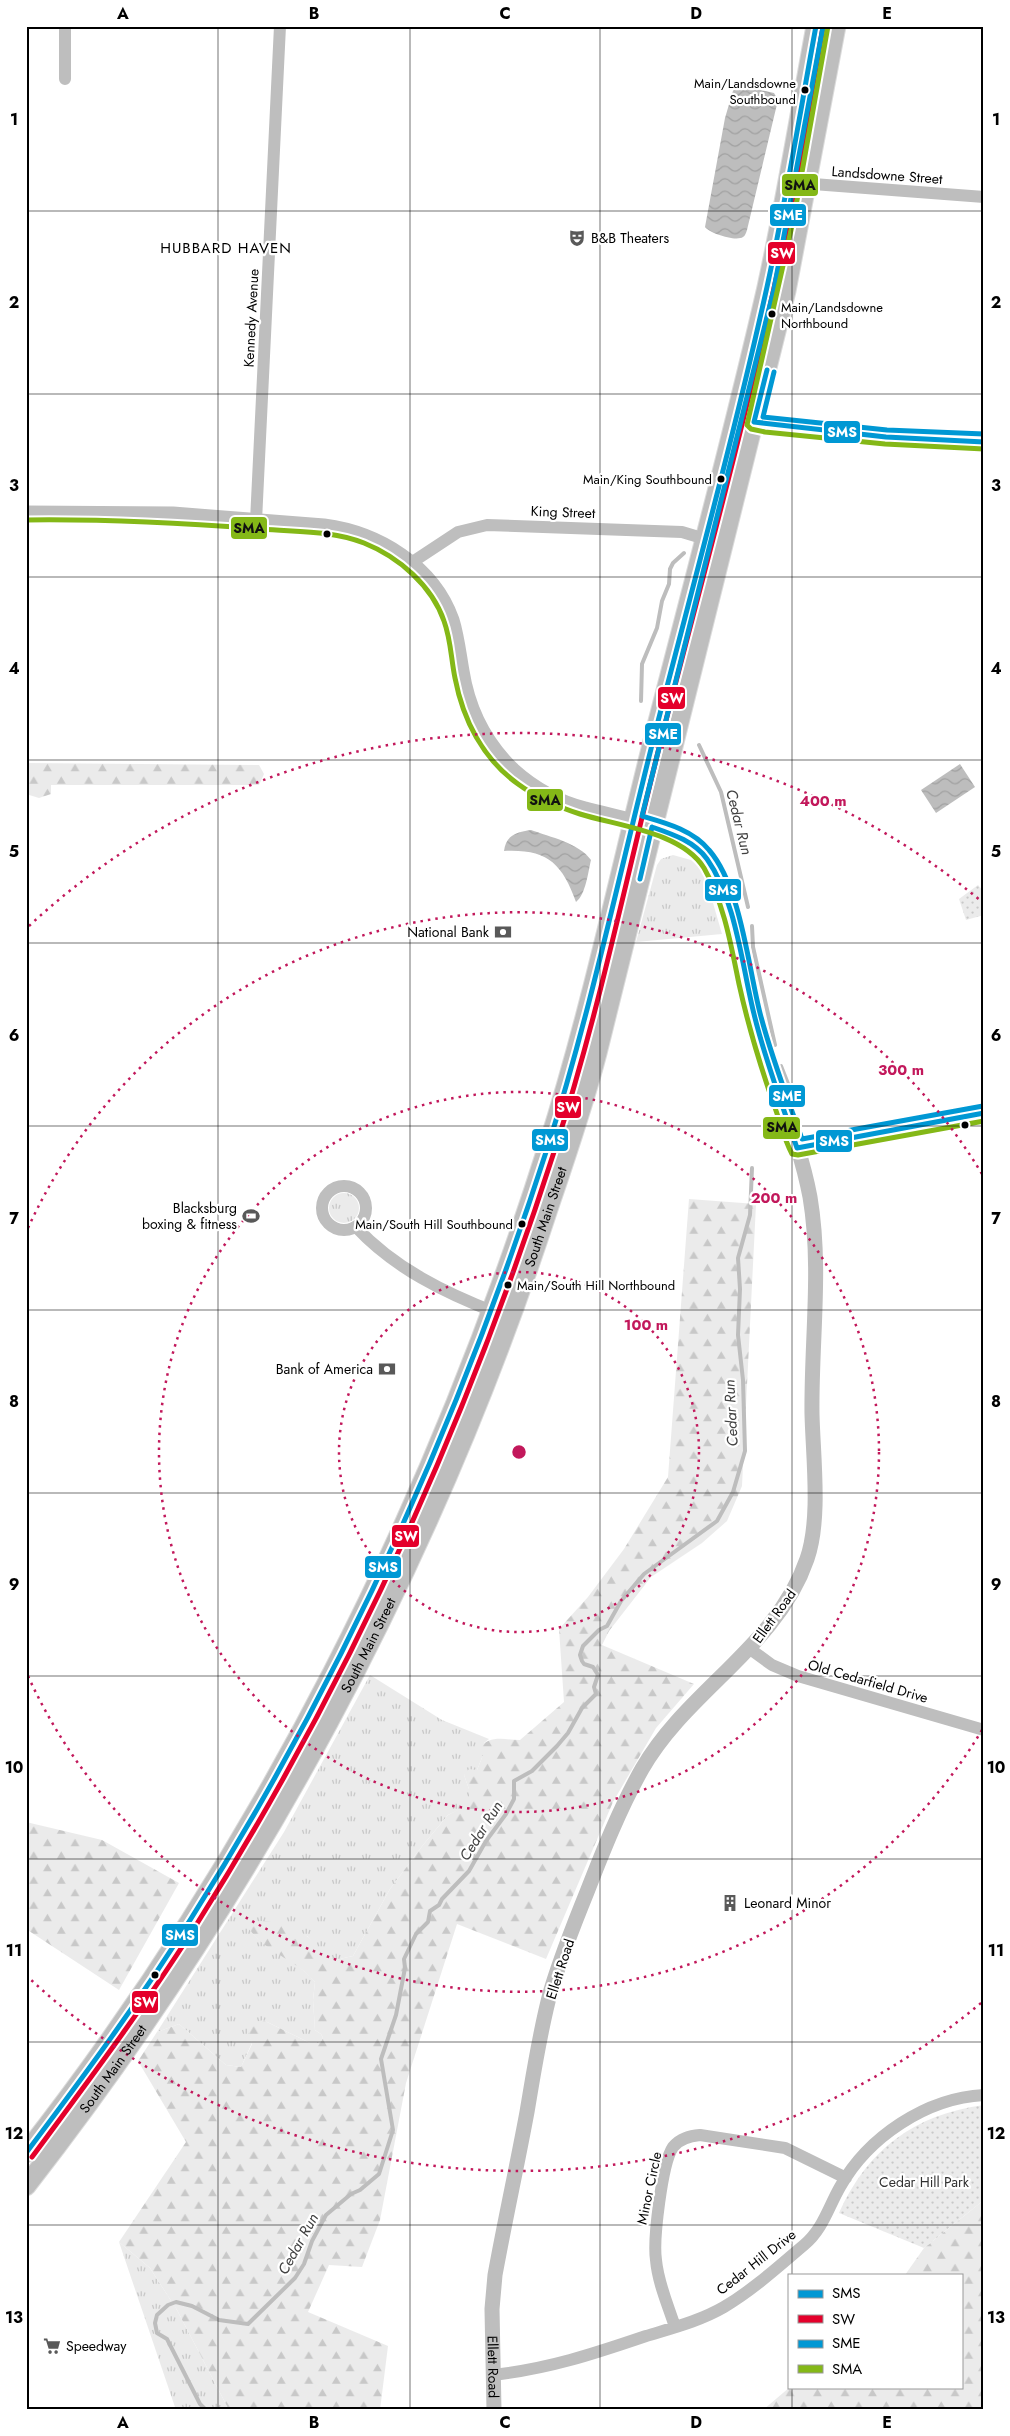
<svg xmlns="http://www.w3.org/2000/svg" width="1010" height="2436" font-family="Jost,sans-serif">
  <defs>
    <pattern id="grass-tufts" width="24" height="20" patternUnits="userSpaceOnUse" patternTransform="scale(1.25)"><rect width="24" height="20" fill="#ebebeb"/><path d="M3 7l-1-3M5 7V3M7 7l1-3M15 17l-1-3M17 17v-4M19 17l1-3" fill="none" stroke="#c8c8c8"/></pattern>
    <pattern id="forest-firs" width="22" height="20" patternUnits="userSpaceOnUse" patternTransform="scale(1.25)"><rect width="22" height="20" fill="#ebebeb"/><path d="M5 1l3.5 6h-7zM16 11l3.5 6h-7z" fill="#c8c8c8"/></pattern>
    <pattern id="park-dots" width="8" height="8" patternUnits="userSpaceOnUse" patternTransform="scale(1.25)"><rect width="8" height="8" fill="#ebebeb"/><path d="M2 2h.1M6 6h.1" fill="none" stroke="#c8c8c8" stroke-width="1.8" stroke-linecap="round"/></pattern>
    <pattern id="water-waves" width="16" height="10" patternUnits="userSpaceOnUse" patternTransform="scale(1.25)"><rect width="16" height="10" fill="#bdbdbd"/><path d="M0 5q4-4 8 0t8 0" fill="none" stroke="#a1a1a1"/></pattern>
  </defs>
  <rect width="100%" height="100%" fill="#fff"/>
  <path fill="url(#grass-tufts)" d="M673,855L691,860L704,872L722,934L636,942L657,865L661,859Z
    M329 1208a15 15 0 1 1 30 0a15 15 0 1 1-30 0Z
    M370,1675L442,1720L489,1739L484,1743L483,1755L477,1770L464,1775L469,1789V1805L448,1815L423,1845L390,1889L353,1956L335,1960L323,1953L307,1936L250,1930C267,1952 297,1959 315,1982L313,2000L315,2030L321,2034L323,2038L320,2043H310L263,2020L249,2032L252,2043L241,2067L226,2065L179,2024L157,2032L284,1832Z
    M119,2242L150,2268L177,2310L229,2410H176Z"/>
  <path fill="url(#forest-firs)" d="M26,763L259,765L264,774L259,785H51V794L39,798L26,794Z
    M689,1199L756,1204L742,1486L727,1521L702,1543L651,1577L609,1631L602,1645L694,1684L656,1728L613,1802L546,1959L457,1924L406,2083L380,2220L362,2267L329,2265L308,2312L388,2346L380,2410H229L177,2310L150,2268L119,2242L186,2142L138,2061L157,2032L179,2024L226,2065L241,2067L252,2044L248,2032L252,2023L263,2020L310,2043H320L323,2038L321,2034L315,2030L313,2000L315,1982C297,1960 267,1953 250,1930L255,1922C271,1919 295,1927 308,1937C318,1945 324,1954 335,1960L353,1956L390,1889L423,1845L448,1815L469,1804V1789L464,1775L469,1769L477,1770L483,1755L480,1749C488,1734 506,1740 520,1740L564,1702L559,1629L588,1597L624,1549L668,1477Z
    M26,1822L102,1840L179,1883L119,1990L26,1929Z
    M984,2200V2410H763L790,2387H961V2275H905L924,2248Z"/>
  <path fill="url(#park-dots)" d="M978,885L984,892V915L966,920L959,899Z
    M984,2105V2200L924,2248L839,2213C867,2150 915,2114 984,2105Z"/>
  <path fill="url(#water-waves)" d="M735,84L774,93L778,100L747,230C746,233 745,236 743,237C736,242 709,233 705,227L725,118Z
    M960,764L975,787L936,813L921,790Z
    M531,830C550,837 579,843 591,860C588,872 586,894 576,902C562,863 547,849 504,851C506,835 517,832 531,830Z"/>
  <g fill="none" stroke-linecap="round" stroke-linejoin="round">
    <path stroke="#bdbdbd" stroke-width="4" d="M641,701L642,664L657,628L662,601L669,584L670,569L673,563L684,553
      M699,745L721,792L748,907
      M752,926L753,947L775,1045
      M781,1066L792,1094
      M206,2410L200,2404L167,2339L157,2333L155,2323L157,2315L168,2305L176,2302L192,2306L219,2320L248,2324L295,2278L304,2264L312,2241L326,2215L351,2194L360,2190L379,2174L393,2130L381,2059L396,2015L405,1968L404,1959L416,1934L428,1922L430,1911L439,1905L442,1899L469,1871L486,1841L506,1814L514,1799V1781L532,1771L557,1746L568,1733L582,1708L596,1694L594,1687L598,1675L593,1667L584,1664L582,1661L580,1655L583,1646L599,1630L607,1626L621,1601L644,1574L717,1521L733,1492L745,1451L743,1380L738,1335L740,1289L738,1258L750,1215L752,1168"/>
    <g stroke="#dbdbdb" stroke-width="21">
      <g id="primary">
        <path d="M26,2153C261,1853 434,1508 548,1146C591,1011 620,871 655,733C693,585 733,436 767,287C786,200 800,113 816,26"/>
        <path id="s2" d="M26,2186C254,1893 432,1565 547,1212C565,1159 583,1107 597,1053L786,291L836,26"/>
      </g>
    </g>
    <path stroke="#bebebe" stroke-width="12" d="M65,79V26
      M800,183L984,197
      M256,521L280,26
      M411,563L458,532L487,525L682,532L712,541
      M797,1148L984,1113
      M322 1208a22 22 0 1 1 44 0a22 22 0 1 1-44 0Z
      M356,1227C394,1268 445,1293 497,1313
      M750,1649L772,1665L798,1676L984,1730
      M675,2327C668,2305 658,2283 656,2260C653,2240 662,2163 673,2147C680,2138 690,2136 700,2135L785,2148L846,2178
      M492,2375C548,2369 593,2354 646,2336C672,2328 700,2321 724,2307C753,2290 779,2266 804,2245C823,2229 828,2208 840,2187C868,2137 926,2098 984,2095"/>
    <g stroke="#bebebe" stroke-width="15">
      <path d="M744,420L766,425L886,437L984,442"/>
      <path id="s1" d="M26,513L173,514L324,526C378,533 433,566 452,620C457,636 459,654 462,671C468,709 485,743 513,770C534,789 558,802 585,809C620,819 675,825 701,852C730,883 742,966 752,1008C767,1072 798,1132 810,1197C822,1268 811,1342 812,1414C813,1457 821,1519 807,1559C777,1647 687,1690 642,1769C620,1808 603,1851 587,1892C574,1924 561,1957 551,1990C540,2030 534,2071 527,2112C517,2166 505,2220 495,2275L492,2309L494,2410"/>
    </g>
    <use href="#primary" stroke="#bebebe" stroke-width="19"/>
    <g stroke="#fff" stroke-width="9">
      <path id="bus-1" d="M767,370L754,422L886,437L984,442
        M640,879L652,827C672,834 694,841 707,859C736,900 742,966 754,1014C765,1060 782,1104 797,1148L984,1113
        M26,2153C84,2076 141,1999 192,1917C344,1676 461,1417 548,1146C591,1010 620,871 655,733C693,585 734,436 767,287C786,200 800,113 816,26"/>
    </g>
    <g stroke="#fff" stroke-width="9">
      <path id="bus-2" d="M32,2157C89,2080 147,2003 198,1922C350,1681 468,1420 555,1149C599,1013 627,874 662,736C700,587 741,438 774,288C794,202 808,114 823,27"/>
    </g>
    <g stroke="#fff" stroke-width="9">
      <path id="bus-3" d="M823,27L774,289L642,816C666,823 693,830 709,850C741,887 748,966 760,1013C771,1056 787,1097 802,1139L983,1106
        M774,372L763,417L887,430L984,434"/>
    </g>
    <g stroke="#fff" stroke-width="9">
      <path id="bus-4" d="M828,26L794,217L747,425L751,429L765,432L885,444L984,449
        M26,520C105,519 184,523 262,529C296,532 332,530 364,543C399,557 432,586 444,621C451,640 451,659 455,678C463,720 483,759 518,784C537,798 558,807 580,814C618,826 682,832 704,868C724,903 731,945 739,984C748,1025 760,1065 774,1105C780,1121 784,1139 792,1154L798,1155L984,1121"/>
    </g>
    <use href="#bus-1" stroke="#0098d4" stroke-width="5"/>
    <use href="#bus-2" stroke="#e4002b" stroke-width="5"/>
    <use href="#bus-3" stroke="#0098d4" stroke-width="5"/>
    <use href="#bus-4" stroke="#84b817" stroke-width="5"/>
  </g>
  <path fill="none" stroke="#000" stroke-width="1" stroke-opacity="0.55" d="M218,26V2410M410,26V2410M600,26V2410M792,26V2275M26,211H984M26,394H984M26,577H984M26,760H984M26,943H984M26,1126H984M26,1310H984M26,1493H984M26,1676H984M26,1859H984M26,2042H984M26,2225H984M792,2387V2410"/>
  <g fill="none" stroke="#c2185b" stroke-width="2.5" stroke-dasharray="2.5 5">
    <circle cx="519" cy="1452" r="180"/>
    <circle cx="519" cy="1452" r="360"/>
    <path d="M982 1730A540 540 0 0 1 28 1676M28 1228A540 540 0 0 1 982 1174"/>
    <path d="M981 2003A719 719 0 0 1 29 1978M29 926A719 719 0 0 1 981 901"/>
  </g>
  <defs>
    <g id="theatre-bare" transform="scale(1.35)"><path d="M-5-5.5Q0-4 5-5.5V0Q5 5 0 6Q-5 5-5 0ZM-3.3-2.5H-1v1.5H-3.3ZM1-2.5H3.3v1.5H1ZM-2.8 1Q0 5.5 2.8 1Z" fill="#595959" stroke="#fff" stroke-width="2.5" paint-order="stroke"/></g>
    <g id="bank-bare" transform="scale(1.35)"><path d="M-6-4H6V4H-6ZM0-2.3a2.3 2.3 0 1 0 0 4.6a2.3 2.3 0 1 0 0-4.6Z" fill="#595959" stroke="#fff" stroke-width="2.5" paint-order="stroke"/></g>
    <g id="stadium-bare" transform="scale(1.35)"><path d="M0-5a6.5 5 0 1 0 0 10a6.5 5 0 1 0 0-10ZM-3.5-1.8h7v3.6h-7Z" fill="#595959" stroke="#fff" stroke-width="2.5" paint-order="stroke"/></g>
    <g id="building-bare" transform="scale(1.35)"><path d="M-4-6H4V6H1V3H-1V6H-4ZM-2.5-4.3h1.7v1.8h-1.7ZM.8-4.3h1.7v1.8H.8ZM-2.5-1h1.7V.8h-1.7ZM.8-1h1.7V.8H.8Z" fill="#595959" stroke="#fff" stroke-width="2.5" paint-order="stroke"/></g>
    <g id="supermarket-bare" transform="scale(1.35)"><path d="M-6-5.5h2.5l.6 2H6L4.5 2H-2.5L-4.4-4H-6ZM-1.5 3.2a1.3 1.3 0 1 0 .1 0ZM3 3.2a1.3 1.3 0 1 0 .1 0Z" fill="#595959" stroke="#fff" stroke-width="2.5" paint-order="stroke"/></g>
  </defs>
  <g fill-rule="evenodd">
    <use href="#theatre-bare" x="577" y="238"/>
    <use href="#bank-bare" x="503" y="932"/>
    <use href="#stadium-bare" x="251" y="1216"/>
    <use href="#bank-bare" x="387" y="1369"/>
    <use href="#building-bare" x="730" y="1903"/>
    <use href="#supermarket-bare" x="52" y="2346"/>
  </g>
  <g fill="#000" stroke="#fff" stroke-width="2">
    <circle cx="805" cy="90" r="4.5"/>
    <circle cx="772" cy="314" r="4.5"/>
    <circle cx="721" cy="479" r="4.5"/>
    <circle cx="327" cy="534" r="4.5"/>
    <circle cx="965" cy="1125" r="4.5"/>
    <circle cx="522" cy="1224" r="4.5"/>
    <circle cx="508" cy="1285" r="4.5"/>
    <circle cx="155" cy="1975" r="4.5"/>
  </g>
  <g text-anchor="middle" stroke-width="4.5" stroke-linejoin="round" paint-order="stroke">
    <g font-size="13" fill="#000" stroke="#fff" text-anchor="end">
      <text x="796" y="88">Main/Landsdowne<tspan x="796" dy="16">Southbound</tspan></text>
      <text x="781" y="312" text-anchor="start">Main/Landsdowne<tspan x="781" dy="16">Northbound</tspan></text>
      <text x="712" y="484">Main/King Southbound</text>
      <text x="513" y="1229">Main/South Hill Southbound</text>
      <text x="517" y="1290" text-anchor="start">Main/South Hill Northbound</text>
    </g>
    <g font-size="14" fill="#000" stroke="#fff">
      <text transform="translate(887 175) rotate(4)" y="5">Landsdowne Street</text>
      <text transform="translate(251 318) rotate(-87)" y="5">Kennedy Avenue</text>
      <text transform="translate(563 512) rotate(2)" y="5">King Street</text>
      <text dy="5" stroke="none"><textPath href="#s2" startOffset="1105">South Main Street</textPath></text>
      <text transform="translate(774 1616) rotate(-54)" y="5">Ellett Road</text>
      <text dy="5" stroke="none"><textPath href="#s2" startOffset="641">South Main Street</textPath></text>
      <text transform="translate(868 1681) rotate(16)" y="5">Old Cedarfield Drive</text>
      <text transform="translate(560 1969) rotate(-72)" y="5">Ellett Road</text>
      <text dy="5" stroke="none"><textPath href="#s2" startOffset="146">South Main Street</textPath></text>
      <text transform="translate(649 2188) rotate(-78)" y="5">Minor Circle</text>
      <text transform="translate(756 2262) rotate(-38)" y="5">Cedar Hill Drive</text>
      <text dy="5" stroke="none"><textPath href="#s1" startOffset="2456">Ellett Road</textPath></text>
    </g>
    <g font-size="14" fill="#000" stroke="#fff" text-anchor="start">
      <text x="591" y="243">B&amp;B Theaters</text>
      <text x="489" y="937" text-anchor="end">National Bank</text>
      <text x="237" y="1213" text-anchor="end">Blacksburg<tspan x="237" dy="16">boxing &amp; fitness</tspan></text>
      <text x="373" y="1374" text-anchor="end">Bank of America</text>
      <text x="744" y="1908">Leonard Minor</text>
      <text x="66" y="2351">Speedway</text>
    </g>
    <g font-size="14" fill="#313131" stroke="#fff">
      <text x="924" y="2187">Cedar Hill Park</text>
    </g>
    <g font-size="15" letter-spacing="1" fill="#000" stroke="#fff">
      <text x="226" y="253">HUBBARD HAVEN</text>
    </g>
    <g font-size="15" font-style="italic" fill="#424242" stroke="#fff">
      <text transform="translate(739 822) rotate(76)" y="5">Cedar Run</text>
      <text transform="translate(731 1413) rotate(-93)" y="5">Cedar Run</text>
      <text transform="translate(481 1831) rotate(-58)" y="5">Cedar Run</text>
      <text transform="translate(298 2244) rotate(-61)" y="5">Cedar Run</text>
    </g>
  </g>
  <circle cx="519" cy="1452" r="8" fill="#c2185b" stroke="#fff" stroke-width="2.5"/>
  <g font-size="15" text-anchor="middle" font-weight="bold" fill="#c2185b" stroke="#fff" stroke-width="4.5" stroke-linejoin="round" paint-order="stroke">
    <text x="823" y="806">400 m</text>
    <text x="901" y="1075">300 m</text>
    <text x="774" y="1203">200 m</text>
    <text x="646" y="1330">100 m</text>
  </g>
  <g stroke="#fff" stroke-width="2">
    <rect x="781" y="173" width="38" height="24" rx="5" fill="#84b817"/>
    <rect x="769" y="203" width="38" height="24" rx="5" fill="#0098d4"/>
    <rect x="767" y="241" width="29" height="24" rx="5" fill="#e4002b"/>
    <rect x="823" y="420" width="38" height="24" rx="5" fill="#0098d4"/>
    <rect x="230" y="516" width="38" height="24" rx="5" fill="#84b817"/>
    <rect x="657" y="686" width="29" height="24" rx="5" fill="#e4002b"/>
    <rect x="644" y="722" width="38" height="24" rx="5" fill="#0098d4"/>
    <rect x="526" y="788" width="38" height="24" rx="5" fill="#84b817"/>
    <rect x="704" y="878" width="38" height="24" rx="5" fill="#0098d4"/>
    <rect x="768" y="1084" width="38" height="24" rx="5" fill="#0098d4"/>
    <rect x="554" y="1095" width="28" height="24" rx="5" fill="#e4002b"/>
    <rect x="762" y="1116" width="39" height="24" rx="5" fill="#84b817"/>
    <rect x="531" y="1128" width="38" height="24" rx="5" fill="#0098d4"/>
    <rect x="815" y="1129" width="38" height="24" rx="5" fill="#0098d4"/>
    <rect x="391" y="1524" width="29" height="24" rx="5" fill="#e4002b"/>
    <rect x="364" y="1555" width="38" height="24" rx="5" fill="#0098d4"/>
    <rect x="161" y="1923" width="38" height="24" rx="5" fill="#0098d4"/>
    <rect x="131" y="1990" width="28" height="24" rx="5" fill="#e4002b"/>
  </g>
  <g font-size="14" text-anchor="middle" font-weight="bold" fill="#fff">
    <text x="788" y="220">SME</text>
    <text x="782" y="258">SW</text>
    <text x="842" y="437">SMS</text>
    <text x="672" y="703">SW</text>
    <text x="663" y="739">SME</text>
    <text x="723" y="895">SMS</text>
    <text x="787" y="1101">SME</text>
    <text x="568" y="1112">SW</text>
    <text x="550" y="1145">SMS</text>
    <text x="834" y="1146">SMS</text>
    <text x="406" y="1541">SW</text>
    <text x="383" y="1572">SMS</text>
    <text x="180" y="1940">SMS</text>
    <text x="145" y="2007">SW</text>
  </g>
  <g font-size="14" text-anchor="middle" font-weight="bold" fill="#111">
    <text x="800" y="190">SMA</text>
    <text x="249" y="533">SMA</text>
    <text x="545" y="805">SMA</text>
    <text x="782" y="1132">SMA</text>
  </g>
  <rect width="1010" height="2436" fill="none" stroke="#ffffff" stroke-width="55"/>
  <rect x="788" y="2274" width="175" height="115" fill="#ffffff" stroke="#999999"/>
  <rect x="798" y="2290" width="25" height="8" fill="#0098d4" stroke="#999999"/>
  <text x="832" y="2298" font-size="15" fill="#000000">SMS</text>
  <rect x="798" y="2315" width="25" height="8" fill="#e4002b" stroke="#999999"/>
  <text x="832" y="2324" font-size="15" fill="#000000">SW</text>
  <rect x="798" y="2340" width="25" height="8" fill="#0098d4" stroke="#999999"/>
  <text x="832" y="2348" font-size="15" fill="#000000">SME</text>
  <rect x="798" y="2365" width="25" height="8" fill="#84b817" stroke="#999999"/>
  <text x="832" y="2374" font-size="15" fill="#000000">SMA</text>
  <rect x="28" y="28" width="954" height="2380" fill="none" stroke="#000" stroke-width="2"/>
  <g font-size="16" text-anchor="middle" font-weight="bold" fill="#000">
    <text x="123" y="19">A</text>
    <text x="314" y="19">B</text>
    <text x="505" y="19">C</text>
    <text x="696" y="19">D</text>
    <text x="887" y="19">E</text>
    <text x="14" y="125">1</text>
    <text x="996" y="125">1</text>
    <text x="14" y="308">2</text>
    <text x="996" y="308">2</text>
    <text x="14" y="491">3</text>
    <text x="996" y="491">3</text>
    <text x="14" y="674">4</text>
    <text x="996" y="674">4</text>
    <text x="14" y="857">5</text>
    <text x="996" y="857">5</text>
    <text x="14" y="1041">6</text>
    <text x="996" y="1041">6</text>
    <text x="14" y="1224">7</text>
    <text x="996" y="1224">7</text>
    <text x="14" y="1407">8</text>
    <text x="996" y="1407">8</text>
    <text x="14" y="1590">9</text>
    <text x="996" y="1590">9</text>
    <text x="14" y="1773">10</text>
    <text x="996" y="1773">10</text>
    <text x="14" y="1956">11</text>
    <text x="996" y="1956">11</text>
    <text x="14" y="2139">12</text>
    <text x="996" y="2139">12</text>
    <text x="14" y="2323">13</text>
    <text x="996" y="2323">13</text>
    <text x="123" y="2428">A</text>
    <text x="314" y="2428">B</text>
    <text x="505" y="2428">C</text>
    <text x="696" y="2428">D</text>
    <text x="887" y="2428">E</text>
  </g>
</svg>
